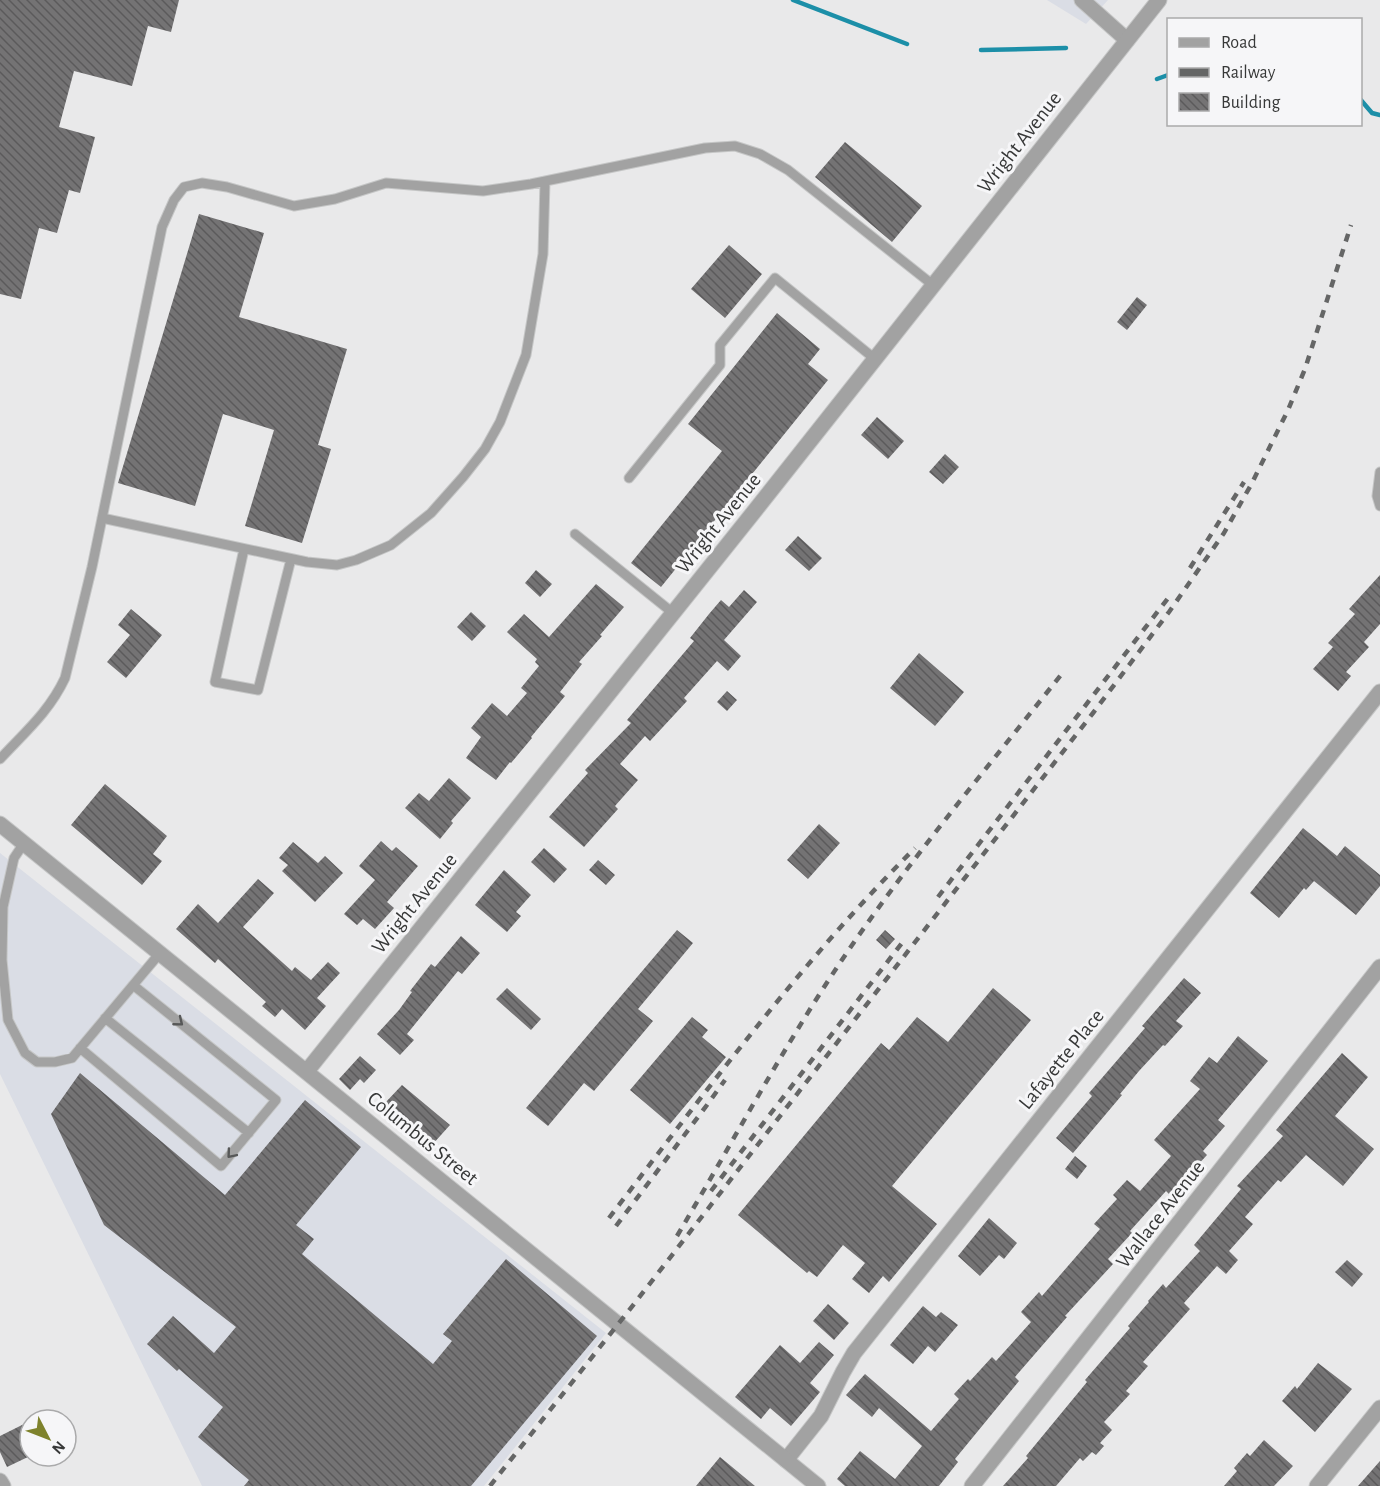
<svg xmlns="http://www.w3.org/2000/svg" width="1380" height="1486" font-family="'Alegreya Sans',sans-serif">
  <defs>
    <pattern id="building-back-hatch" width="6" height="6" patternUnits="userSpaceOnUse" patternTransform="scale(1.5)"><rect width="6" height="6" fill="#747374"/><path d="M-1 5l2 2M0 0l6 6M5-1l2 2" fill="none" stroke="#5b5a5b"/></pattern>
  </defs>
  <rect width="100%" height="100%" fill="#e9e9ea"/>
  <path fill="#dadde5" d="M1047,0H1108L1086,24Z
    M0,853L606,1333L484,1486H202L0,1074Z"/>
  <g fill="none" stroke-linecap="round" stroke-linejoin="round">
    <path stroke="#1c8fa8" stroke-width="4.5" d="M793,0L907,44
      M981,50L1066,48
      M1157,79L1168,75
      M1360,99L1372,113L1380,115"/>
  </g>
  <path fill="url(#building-back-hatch)" d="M0,0H179L171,32L148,26L132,86L74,71L59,127L95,137L80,193L69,190L57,233L39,228L21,299L0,294Z
    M845,142L922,206L892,242L815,177Z
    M199,214L264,233L239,317L347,349L318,445L331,449L302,543L245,526L274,430L223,414L195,506L118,483Z
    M729,245L762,274L725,318L691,289Z
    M1137,297L1147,305L1127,330L1117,322Z
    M777,313L820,349L808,364L828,380L661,587L631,563L722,451L688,424Z
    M877,417L904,441L888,459L861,435Z
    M945,454L959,467L943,484L929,472Z
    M798,536L822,558L809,571L785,550Z
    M536,570L552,584L540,597L525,583Z
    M1380,575V624L1364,642L1369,647L1346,672L1351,676L1338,691L1313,669L1333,647L1328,643L1355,614L1349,609Z
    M596,584L624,607L600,635L602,636L579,662L582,664L560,692L565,696L531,737L532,738L511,763L510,762L496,780L466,758L481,737L471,728L492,703L507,716L527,693L521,688L539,666L535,662L537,659L507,632L524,614L549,637Z
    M744,590L757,602L724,640L741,656L728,671L717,661L684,698L687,701L650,741L645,736L620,764L638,780L615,806L618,809L584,847L549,817L588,773L585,770L631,723L627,720L694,641L690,638L709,614L721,600L729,607Z
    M131,609L162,635L126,678L107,662L130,635L118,625Z
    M471,612L486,626L472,641L457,627Z
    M919,653L964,692L935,726L890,688Z
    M727,691L737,700L727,711L717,702Z
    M449,778L471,798L451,821L453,823L440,839L405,808L419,793L429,801Z
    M105,784L167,836L153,854L162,861L142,885L71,825Z
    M819,824L840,843L808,879L787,860Z
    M1303,828L1337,856L1345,846L1380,875V886L1356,915L1314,881L1306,890L1304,888L1279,918L1250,893Z
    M381,841L392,851L396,847L418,866L387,902L394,908L375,929L363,919L357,925L344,914L375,880L359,866Z
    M293,842L318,863L325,856L343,873L315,902L282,871L288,865L279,858Z
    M544,848L567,869L554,883L531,862Z
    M598,860L615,875L606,885L589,870Z
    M504,870L531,895L516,912L521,916L507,932L475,905Z
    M258,879L274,893L243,927L292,971L295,967L311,980L328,962L340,973L317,998L326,1006L305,1030L282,1009L275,1017L262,1006L266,1002L218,959L215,963L176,929L198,904L218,923Z
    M677,930L693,943L638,1009L653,1021L594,1091L584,1083L548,1126L526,1108Z
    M885,930L895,939L886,949L876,940Z
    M461,936L480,953L462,974L458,971L407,1034L414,1040L400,1055L377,1034L399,1010L412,992L410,991L431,964L435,967Z
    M1184,978L1201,993L1176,1021L1183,1026L1165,1046L1163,1045L1139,1071L1120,1094L1122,1095L1073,1153L1056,1138L1092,1096L1089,1093L1145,1028L1142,1026Z
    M507,988L541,1019L531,1030L496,999Z
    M993,988L1031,1020L892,1186L937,1224L889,1282L883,1276L869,1293L852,1279L865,1263L843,1245L817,1277L809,1271L807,1273L738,1215L881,1043L889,1050L917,1017L948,1042Z
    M692,1017L708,1030L702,1037L726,1057L670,1124L630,1090Z
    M1238,1036L1268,1061L1218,1120L1225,1126L1203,1151L1207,1155L1170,1195L1166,1191L1130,1231L1132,1233L1108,1259L1113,1264L1065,1316L1067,1317L1015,1377L1019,1381L955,1459L958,1462L939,1486H845L837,1479L860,1451L895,1479L922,1446L879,1408L872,1417L846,1395L865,1374L931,1431L959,1399L954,1394L968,1379L970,1381L992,1357L996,1361L1031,1322L1021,1312L1039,1292L1042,1296L1100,1229L1094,1224L1117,1199L1113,1195L1127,1180L1140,1191L1171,1156L1154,1140L1200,1089L1190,1081L1209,1057L1217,1063Z
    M1342,1053L1368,1077L1335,1116L1374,1149L1343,1186L1306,1155L1281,1182L1278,1180L1245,1217L1253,1224L1229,1251L1238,1260L1226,1274L1217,1266L1184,1303L1190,1309L1143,1362L1148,1366L1126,1391L1130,1394L1104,1422L1112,1430L1100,1443L1104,1446L1096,1455L1092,1452L1083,1461L1080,1458L1056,1486H1003L1028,1458L1026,1456L1087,1382L1085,1380L1130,1328L1128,1326L1149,1302L1148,1301L1163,1284L1166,1288L1200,1251L1194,1245L1241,1189L1237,1186L1283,1136L1276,1130Z
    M360,1056L376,1070L364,1083L360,1079L350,1090L339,1079Z
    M80,1073L225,1195L305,1100L361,1147L296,1225L314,1239L302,1254L433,1364L452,1341L443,1334L506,1259L597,1336L471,1486H244L249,1480L198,1437L223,1407L179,1369L177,1371L147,1344L173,1316L214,1353L236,1327L104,1225L51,1114Z
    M402,1085L450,1125L432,1145L385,1103Z
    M1075,1156L1087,1166L1077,1179L1065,1169Z
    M989,1218L1017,1243L1004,1259L999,1255L980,1276L958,1256Z
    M1347,1260L1363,1274L1352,1287L1335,1272Z
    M828,1304L849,1323L834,1340L813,1321Z
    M923,1306L936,1317L941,1312L958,1325L935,1352L928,1346L913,1364L890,1345Z
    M819,1342L834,1355L810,1383L820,1392L791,1426L770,1408L761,1419L735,1397L780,1345L800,1363Z
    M1318,1363L1352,1389L1315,1432L1282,1401L1295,1386L1297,1389Z
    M30,1421V1456L7,1467L0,1452V1436Z
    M1264,1440L1293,1466L1274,1486H1224L1237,1471L1234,1468L1247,1453L1250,1456Z
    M720,1457L755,1486H696Z
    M1380,1461V1486H1358Z"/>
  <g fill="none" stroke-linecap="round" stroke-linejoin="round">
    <g stroke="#c5c6c6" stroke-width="11">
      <path id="service" d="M1380,472L1377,496L1380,506
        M629,478L720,365V345L775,278L875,359
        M102,518L307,562L337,565L356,560L391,545L431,513L463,477L485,449L500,422L526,355L543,254L545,181
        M575,534L673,613
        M244,549L215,682L258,690L291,559
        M0,759C25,732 49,712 65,678L92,567L162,227L174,200L184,187L202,183L227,187L294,206L335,199L386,183L483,191L531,184L705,148L735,146L760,154L788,170L933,285
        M24,843L14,858L3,907L2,960L8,1020L25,1053L37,1062H55L72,1058L160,953
        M105,1018L249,1133
        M80,1048L221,1166L276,1100L133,985"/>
    </g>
    <g stroke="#c5c6c6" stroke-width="17">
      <path id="minor" d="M1082,0L1127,40
        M786,1460L821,1416L843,1372L854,1353L1380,692
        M0,1481L3,1486
        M972,1486L1380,967
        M1317,1486L1380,1408"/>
    </g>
    <g stroke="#c5c6c6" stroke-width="17">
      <path id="tertiary" d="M0,824L818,1486
        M307,1071L753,513L1159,0"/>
    </g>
    <use href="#service" stroke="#a2a2a2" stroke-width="9"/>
    <use href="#minor" stroke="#a2a2a2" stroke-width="15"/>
    <use href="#tertiary" stroke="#a2a2a2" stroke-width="15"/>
    <path stroke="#656666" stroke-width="4.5" stroke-dasharray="8 8" stroke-linecap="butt" d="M1190,568L1244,482
      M938,897L1172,593
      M711,1191L905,939
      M609,1218C706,1091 801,962 915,848
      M616,1226L707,1105L725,1080
      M677,1236C734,1140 787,1040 850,948C916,852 992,762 1064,671
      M490,1486L634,1304L1093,713L1169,612L1224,533L1252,483L1288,410L1305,369L1351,225"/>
  </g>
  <defs><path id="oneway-chevron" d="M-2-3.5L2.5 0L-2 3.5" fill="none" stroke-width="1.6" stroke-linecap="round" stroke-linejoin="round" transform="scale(1.5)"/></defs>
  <g stroke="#575858">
    <use href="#oneway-chevron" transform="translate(179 1022) rotate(39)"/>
    <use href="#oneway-chevron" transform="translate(231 1154) rotate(130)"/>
  </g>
  <g text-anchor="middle" stroke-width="6" stroke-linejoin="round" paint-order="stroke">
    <g font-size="21" fill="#373838" stroke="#f6f6f8">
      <text transform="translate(1019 142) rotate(-52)" y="7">Wright Avenue</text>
      <text transform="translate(718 523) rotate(-51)" y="7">Wright Avenue</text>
      <text transform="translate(414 903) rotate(-51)" y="7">Wright Avenue</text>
      <text transform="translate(1061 1059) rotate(-51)" y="7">Lafayette Place</text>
      <text transform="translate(423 1138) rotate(39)" y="7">Columbus Street</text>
      <text transform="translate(1160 1214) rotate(-52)" y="7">Wallace Avenue</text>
    </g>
  </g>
  <rect x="1167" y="18" width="195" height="108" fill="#f6f6f8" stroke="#aaaaab" stroke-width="1.5"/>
  <rect x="1179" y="38" width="30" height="9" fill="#a2a2a2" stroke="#aaaaab" stroke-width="1.5"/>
  <text x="1221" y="48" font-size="18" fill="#373838">Road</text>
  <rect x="1179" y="68" width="30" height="9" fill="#656666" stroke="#aaaaab" stroke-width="1.5"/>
  <text x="1221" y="78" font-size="18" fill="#373838">Railway</text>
  <rect x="1179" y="93" width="30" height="18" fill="url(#building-back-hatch)" stroke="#aaaaab" stroke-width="1.5"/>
  <text x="1221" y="108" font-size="18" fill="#373838">Building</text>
  <g transform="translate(48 1438) rotate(132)"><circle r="28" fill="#f6f6f8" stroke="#aaaaab" stroke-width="1.5"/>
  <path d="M0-4.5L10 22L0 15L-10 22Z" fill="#7e822c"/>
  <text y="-9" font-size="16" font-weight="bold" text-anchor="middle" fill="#373838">N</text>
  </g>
</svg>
